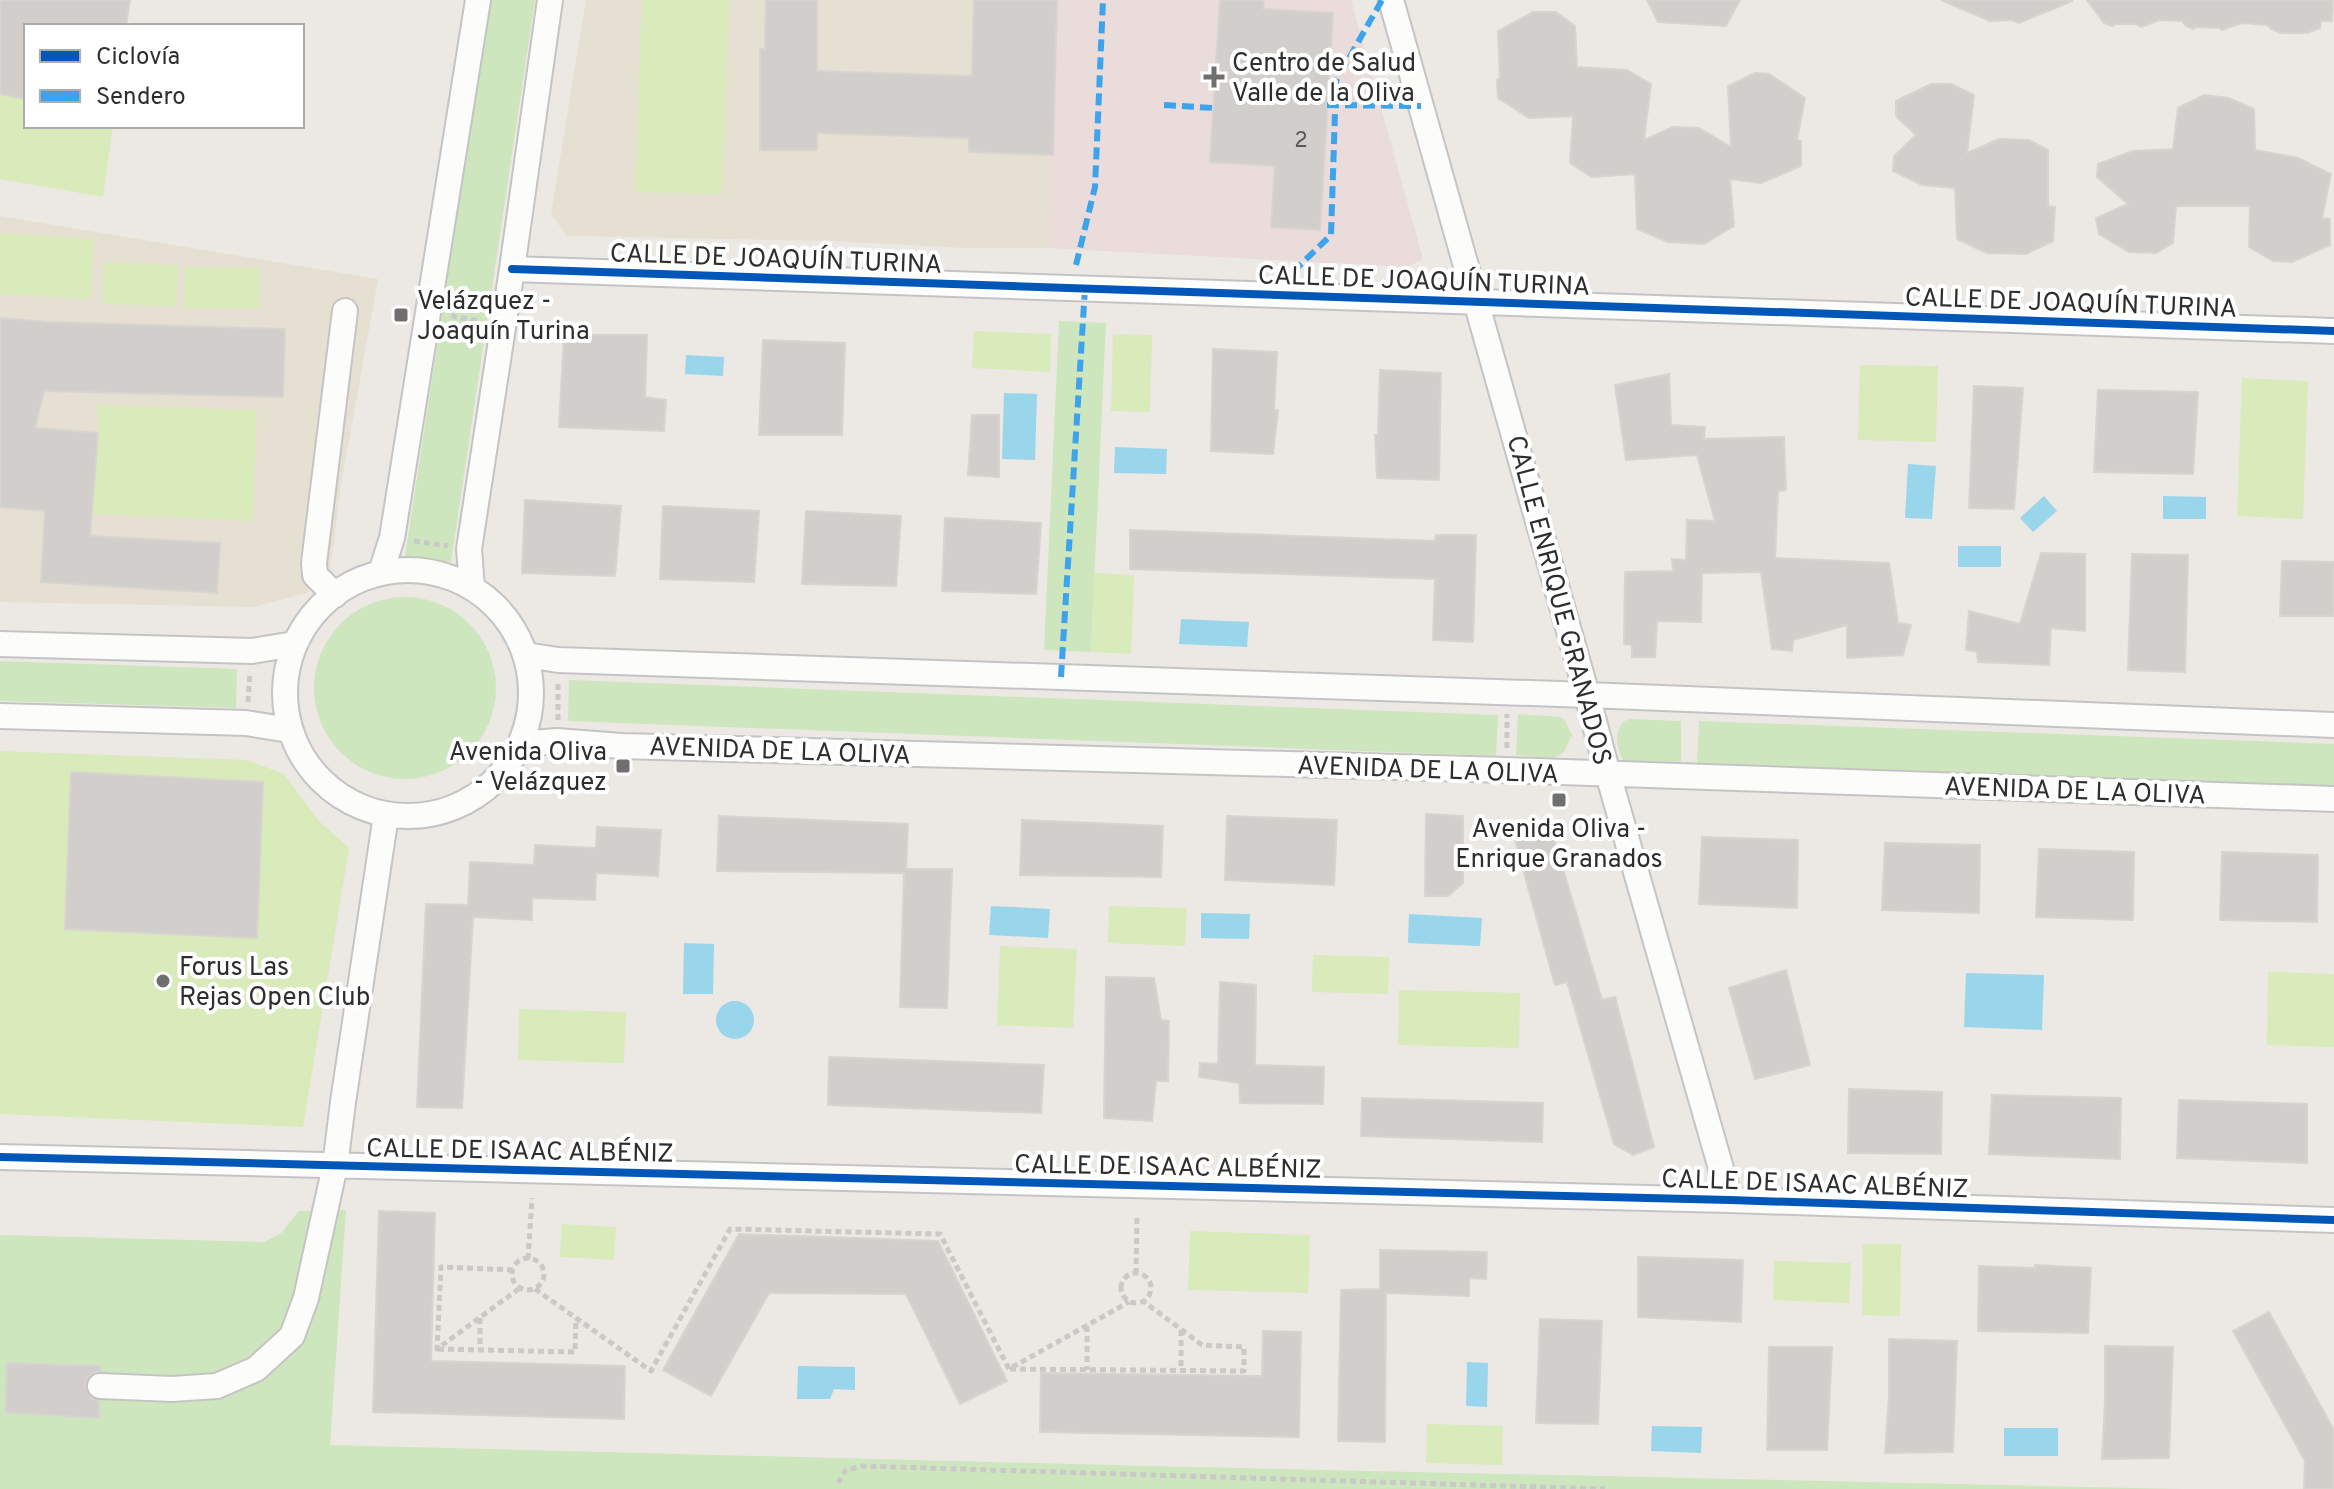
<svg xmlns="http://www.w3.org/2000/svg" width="2334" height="1489" font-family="Overpass,sans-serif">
  <rect width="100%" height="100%" fill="#ece8e4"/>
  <path fill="#e6e0d3" d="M586,0H1057L1048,248H964L831,241L567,236L551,214Z
    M0,216L378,279L340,491L333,550L329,569L307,593L253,607L0,602Z"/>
  <path fill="#e9dcdb" d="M1057,0H1351L1423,259L1407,267L1048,248Z"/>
  <path fill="#cee6be" d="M490,0H535L451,562L405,556Z
    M1059,321L1106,323L1091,652L1044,650Z
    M314 688a91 91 0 1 1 182 0a91 91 0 1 1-182 0Z
    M0,661L237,669L236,708L0,701Z
    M569,680L1498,715L1496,756L568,721Z
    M1518,714L1560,717L1564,719L1572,735L1564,752L1553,758L1516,755Z
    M1631,719L1681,721V762L1624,761C1616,749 1614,732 1624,721Z
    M1699,721L2334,744V786L1697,763Z
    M346,1210L330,1445L1149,1466L2182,1489H0V1235L264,1242L281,1233L299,1211Z"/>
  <path fill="#d9eabb" d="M0,0H130L126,26H26V126H113L103,197L0,179Z
    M642,0H729L722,194L635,192Z
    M0,233L94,239L90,299L0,294Z
    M104,262L178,265L176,306L103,304Z
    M185,267L260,268L259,308H184Z
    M974,331L1051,334L1050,372L972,368Z
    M1113,334L1152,335L1150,412L1111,411Z
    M1860,365L1938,366L1936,442L1858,440Z
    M2242,378L2308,381L2303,519L2237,516Z
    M97,405L257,410L253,521L92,514L98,433Z
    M1094,573L1134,575L1131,654L1091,652Z
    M0,751L247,760L284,774L319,821L349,848L303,1127L0,1114Z
    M1109,906L1187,908L1185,946L1108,943Z
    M1000,946L1077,949L1073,1028L997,1025Z
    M1313,955L1389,957L1388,994L1312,992Z
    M2268,972L2334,974V1047L2267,1045Z
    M1399,990L1520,993L1519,1048L1398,1045Z
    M519,1009L626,1012L624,1063L518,1060Z
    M562,1224L616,1227L614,1260L560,1257Z
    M1190,1231L1310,1235L1308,1293L1188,1290Z
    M1863,1244H1901L1900,1316L1862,1315Z
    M1774,1261L1851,1263L1849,1303L1773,1300Z
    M1427,1424L1503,1426L1502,1465L1426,1463Z"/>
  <path fill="#99d6ec" d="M686,355L724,357L723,376L685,374Z
    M1004,393L1037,394L1035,460L1002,459Z
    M1115,447L1167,449L1166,474L1114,473Z
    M1908,464L1936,466L1932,519L1905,518Z
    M2044,496L2057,511L2033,532L2020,518Z
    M2163,496L2206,497V519H2163Z
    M1958,546H2001V567H1958Z
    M1181,619L1249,622L1247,647L1179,644Z
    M991,906L1050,909L1048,938L989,935Z
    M1201,913L1250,914L1249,939L1201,938Z
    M1409,914L1482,918L1480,946L1408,943Z
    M684,943L714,944L713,994H683Z
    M1966,973L2044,975L2042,1030L1964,1027Z
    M716 1020a19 19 0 1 1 38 0a19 19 0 1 1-38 0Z
    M1467,1362L1488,1363L1487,1407L1466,1406Z
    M798,1366L855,1367V1390L834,1389L830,1399H797Z
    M1652,1426L1702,1427L1701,1453L1651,1451Z
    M2004,1428H2058V1456H2004Z"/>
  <path fill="#d1cecb" stroke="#d7d4d0" stroke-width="2" d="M0,0H130L126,26H26V99L0,94Z
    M766,0H817V71L972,76L974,0H1057L1053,155L969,152V138L817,133V150H760V49H765Z
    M1220,0H1264L1263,9L1333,13L1320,230L1271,227L1275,166L1210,162Z
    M1647,0H1740L1726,26L1658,22Z
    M1941,0H2072V1L2019,23L2012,20L1990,21Z
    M2087,0H2333L2332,21H2321L2320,28L2307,33H2281L2271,29L2267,25L2241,23L2222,30L2220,28L2197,27L2193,29L2186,26L2182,21L2160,20L2141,27L2136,24H2116L2112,26L2104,23Z
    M1533,12H1556L1575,26L1577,67L1627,70L1651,84L1644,140L1673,127L1699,128L1731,147L1728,86L1755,73L1769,74L1805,98L1797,140L1801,141V166L1761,183L1730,179L1734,226L1704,244L1668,242L1637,229L1635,174L1592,177L1570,163L1573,116L1529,118L1498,98L1497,80L1500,78L1498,31Z
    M1931,84H1951L1974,95L1967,153L1999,139L2029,140L2048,150V206L2055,207L2053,241L2026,254L1987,253L1957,239L1955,188L1922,185L1893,171L1894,156L1916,135L1896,116V101Z
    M2204,95L2229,98L2254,109L2255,150L2298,158L2331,174L2322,218L2330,219V245L2292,262L2273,261L2249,247L2250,206H2176L2173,243L2156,253L2129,252L2099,234L2096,218L2128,204L2097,177L2098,164L2133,151L2173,149L2178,108Z
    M0,318L47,322L285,329L283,397L44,391L35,428L98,433L90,536L220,543L217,593L41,582L45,511L0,507Z
    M564,335H647L645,397L666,400L664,431L559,427Z
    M763,340L845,343L842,435H759Z
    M1213,349L1277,352L1274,410H1278L1273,454L1211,451Z
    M1380,370L1441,373L1439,480L1377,478L1375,435H1378Z
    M1669,374L1671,425L1705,427L1704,439L1784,437L1786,490L1778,491L1775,558L1889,563L1898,623L1911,625L1903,655L1847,658V625L1793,640L1792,651L1772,649L1761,572L1702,573L1701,622L1657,621L1655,657H1632V645L1624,644L1625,572L1673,571L1672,559L1686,560L1687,520L1715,521L1697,455L1626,460L1615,385Z
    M1974,386L2023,388L2014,509L1969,508Z
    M2098,390L2198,392L2193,474L2094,472Z
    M972,415H999V477L968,475Z
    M525,500L621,506L615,576L522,573Z
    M663,506L759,511L754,582L660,579Z
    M806,511L901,516L896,586L802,584Z
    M945,518L1041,523L1036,594L942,591Z
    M1130,530L1435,541L1436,535H1476L1473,642L1433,640L1435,579L1130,569Z
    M2041,553L2085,554V631L2051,628L2049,665L1978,662L1977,652L1966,650L1969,611L2020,624Z
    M2132,554L2188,555L2185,672L2128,670Z
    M2282,561L2334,562V616H2280Z
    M71,772L263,782L257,938L65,929Z
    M1426,814L1463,816V883L1448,896H1425Z
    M719,816L908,824L906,869H952L947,1008L900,1007L904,873L717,871Z
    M1227,816L1337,820L1334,885L1225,880Z
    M1022,820L1163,826L1161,877L1020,875Z
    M1549,822L1602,1000L1615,997L1654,1147L1633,1155L1614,1144L1567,982L1555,985L1513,833Z
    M597,827L661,830L658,876L596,873L595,900L532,898V920L473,917L462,1108L417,1107L426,904L468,905L470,862L534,865L535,845L596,848Z
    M1702,837L1798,840L1797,908L1699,904Z
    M1885,843L1980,845L1979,913L1882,910Z
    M2039,849L2134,852L2133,920L2036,917Z
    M2222,852L2318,855L2317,922L2220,920Z
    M1786,970L1810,1065L1755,1079L1729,988Z
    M1106,977L1154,978L1161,1020L1169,1021L1168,1081H1156L1152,1121L1104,1118Z
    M1220,982L1256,985L1255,1065L1324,1067L1323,1104L1240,1103L1239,1083L1199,1077L1200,1063L1218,1064Z
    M829,1057L1044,1065L1041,1113L828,1105Z
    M1849,1089L1942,1092L1941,1154L1848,1153Z
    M1992,1095L2121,1098L2120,1159L1989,1154Z
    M1362,1098L1543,1103L1542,1142L1361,1136Z
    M2179,1100L2307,1104V1163L2177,1158Z
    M379,1211L435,1213L431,1361L625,1366L624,1419L373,1412Z
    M739,1234L938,1241L1007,1381L960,1404L906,1294L769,1293L711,1396L663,1370Z
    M1380,1250L1487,1252L1486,1279L1469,1278V1296L1386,1293L1385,1442L1338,1441L1341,1290L1380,1289Z
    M1638,1257L1743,1260L1741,1322L1638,1317Z
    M2035,1265L2091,1268L2088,1333L1978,1331L1979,1266L2035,1268Z
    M2269,1312L2334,1430V1489H2304L2305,1461L2233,1331Z
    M1540,1319L1602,1321L1598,1424L1536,1423Z
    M1263,1331L1301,1332L1299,1437L1040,1432L1041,1373L1262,1376Z
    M1889,1339L1957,1341L1953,1452L1885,1453L1889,1395Z
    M2105,1346L2173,1347L2169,1458L2102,1459L2105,1402Z
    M1769,1347H1832L1827,1450H1767Z
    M7,1363L100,1366V1371L94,1372L88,1377L85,1386L91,1398L99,1401V1418L5,1412Z"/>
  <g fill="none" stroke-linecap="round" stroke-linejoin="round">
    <g stroke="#c5c4c5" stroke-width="28">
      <path id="minor" d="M1391,0L1587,695L1608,774L1730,1200
        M512,269L2334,331
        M285 693a123 123 0 1 1 246 0a123 123 0 1 1-246 0Z
        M381,572L392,538L478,0
        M472,587L469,549L512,269L550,0
        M335,595L315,575L314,563L345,311
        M0,644L252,651L294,644
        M526,655L558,660L1587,695L2334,725
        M0,716L246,723L289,730
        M521,744L557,741L621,746L1506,770L2334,799
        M0,1157L1730,1200L2334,1220
        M100,1386L172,1389L217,1386L256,1369L292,1336L306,1298L335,1166L343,1102L386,815"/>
    </g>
    <path stroke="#c9c9c8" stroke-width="5" stroke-dasharray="6 4" stroke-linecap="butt" d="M451,316L480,321
      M414,541L448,546
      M248,702L250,672
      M558,720V682
      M1507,748V714
      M512 1274a16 16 0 1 1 32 0a16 16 0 1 1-32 0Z
      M528,1259L532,1198
      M513,1270L441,1267L437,1349L520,1288
      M1121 1288a15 15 0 1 1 30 0a15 15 0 1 1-30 0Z
      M1136,1274L1137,1215
      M535,1289L651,1371L730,1229L940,1234L1009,1369L1129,1302
      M480,1318V1350
      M1087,1326V1370
      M1181,1330V1370
      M438,1349L575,1352L576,1318
      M1010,1369L1244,1371V1347L1202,1345L1143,1301
      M838,1483L845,1471L861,1466L1605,1489"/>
    <use href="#minor" stroke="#fcfcfb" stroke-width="24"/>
    <path stroke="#3ea3eb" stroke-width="6" stroke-dasharray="12 6" stroke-linecap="butt" d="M1164,105L1214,108
      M1327,105L1421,106
      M1076,265L1095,187L1103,0
      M1293,272L1331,235L1336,81L1382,0
      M1061,677L1085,288"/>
    <g stroke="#fff" stroke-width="13">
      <path id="cycleway" d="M512,269L2334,331
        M0,1157L1730,1200L2334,1220"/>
    </g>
    <use href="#cycleway" stroke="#0057b8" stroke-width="8"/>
  </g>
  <g fill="#706f6e" stroke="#fff" stroke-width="3">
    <path d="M1210 65h8v8h8v8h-8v8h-8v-8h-8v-8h8z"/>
    <rect x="393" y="307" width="16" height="16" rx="4"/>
    <rect x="615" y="758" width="16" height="16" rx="4"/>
    <rect x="1551" y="792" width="16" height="16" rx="4"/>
    <circle cx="163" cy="981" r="8"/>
  </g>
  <g text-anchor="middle" stroke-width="8" stroke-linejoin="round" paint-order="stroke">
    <g font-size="22" fill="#585857">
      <text x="1301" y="147">2</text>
    </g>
    <g font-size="26" fill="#2e2e2e" stroke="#fff" text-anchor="start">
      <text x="1232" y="71">Centro de Salud<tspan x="1232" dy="30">Valle de la Oliva</tspan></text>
      <text x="417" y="309">Velázquez -<tspan x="417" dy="30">Joaquín Turina</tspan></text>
      <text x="607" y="760" text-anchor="end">Avenida Oliva<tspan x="607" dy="30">- Velázquez</tspan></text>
      <text x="1559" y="837" text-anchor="middle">Avenida Oliva -<tspan x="1559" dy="30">Enrique Granados</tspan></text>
      <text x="179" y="975">Forus Las<tspan x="179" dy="30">Rejas Open Club</tspan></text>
    </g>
    <g font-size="26" fill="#2e2e2e" stroke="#fff">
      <text transform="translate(776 258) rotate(2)" y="9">CALLE DE JOAQUÍN TURINA</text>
      <text transform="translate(1424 280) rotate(2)" y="9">CALLE DE JOAQUÍN TURINA</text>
      <text transform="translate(2071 302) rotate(2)" y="9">CALLE DE JOAQUÍN TURINA</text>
      <text transform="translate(1560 600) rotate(75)" y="9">CALLE ENRIQUE GRANADOS</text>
      <text transform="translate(780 750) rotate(2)" y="9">AVENIDA DE LA OLIVA</text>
      <text transform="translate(1428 769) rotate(2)" y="9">AVENIDA DE LA OLIVA</text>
      <text transform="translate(2075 790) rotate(2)" y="9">AVENIDA DE LA OLIVA</text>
      <text transform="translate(520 1150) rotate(1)" y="9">CALLE DE ISAAC ALBÉNIZ</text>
      <text transform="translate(1168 1166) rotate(1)" y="9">CALLE DE ISAAC ALBÉNIZ</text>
      <text transform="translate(1815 1183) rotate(2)" y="9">CALLE DE ISAAC ALBÉNIZ</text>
    </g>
  </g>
  <rect x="24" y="24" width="280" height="104" fill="#ffffff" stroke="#ababab" stroke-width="2"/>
  <rect x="40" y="50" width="40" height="12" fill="#0057b8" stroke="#ababab" stroke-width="2"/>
  <text x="96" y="64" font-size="24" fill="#2e2e2e">Ciclovía</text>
  <rect x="40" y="90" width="40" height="12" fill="#3ea3eb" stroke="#ababab" stroke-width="2"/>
  <text x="96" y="104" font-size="24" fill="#2e2e2e">Sendero</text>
</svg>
